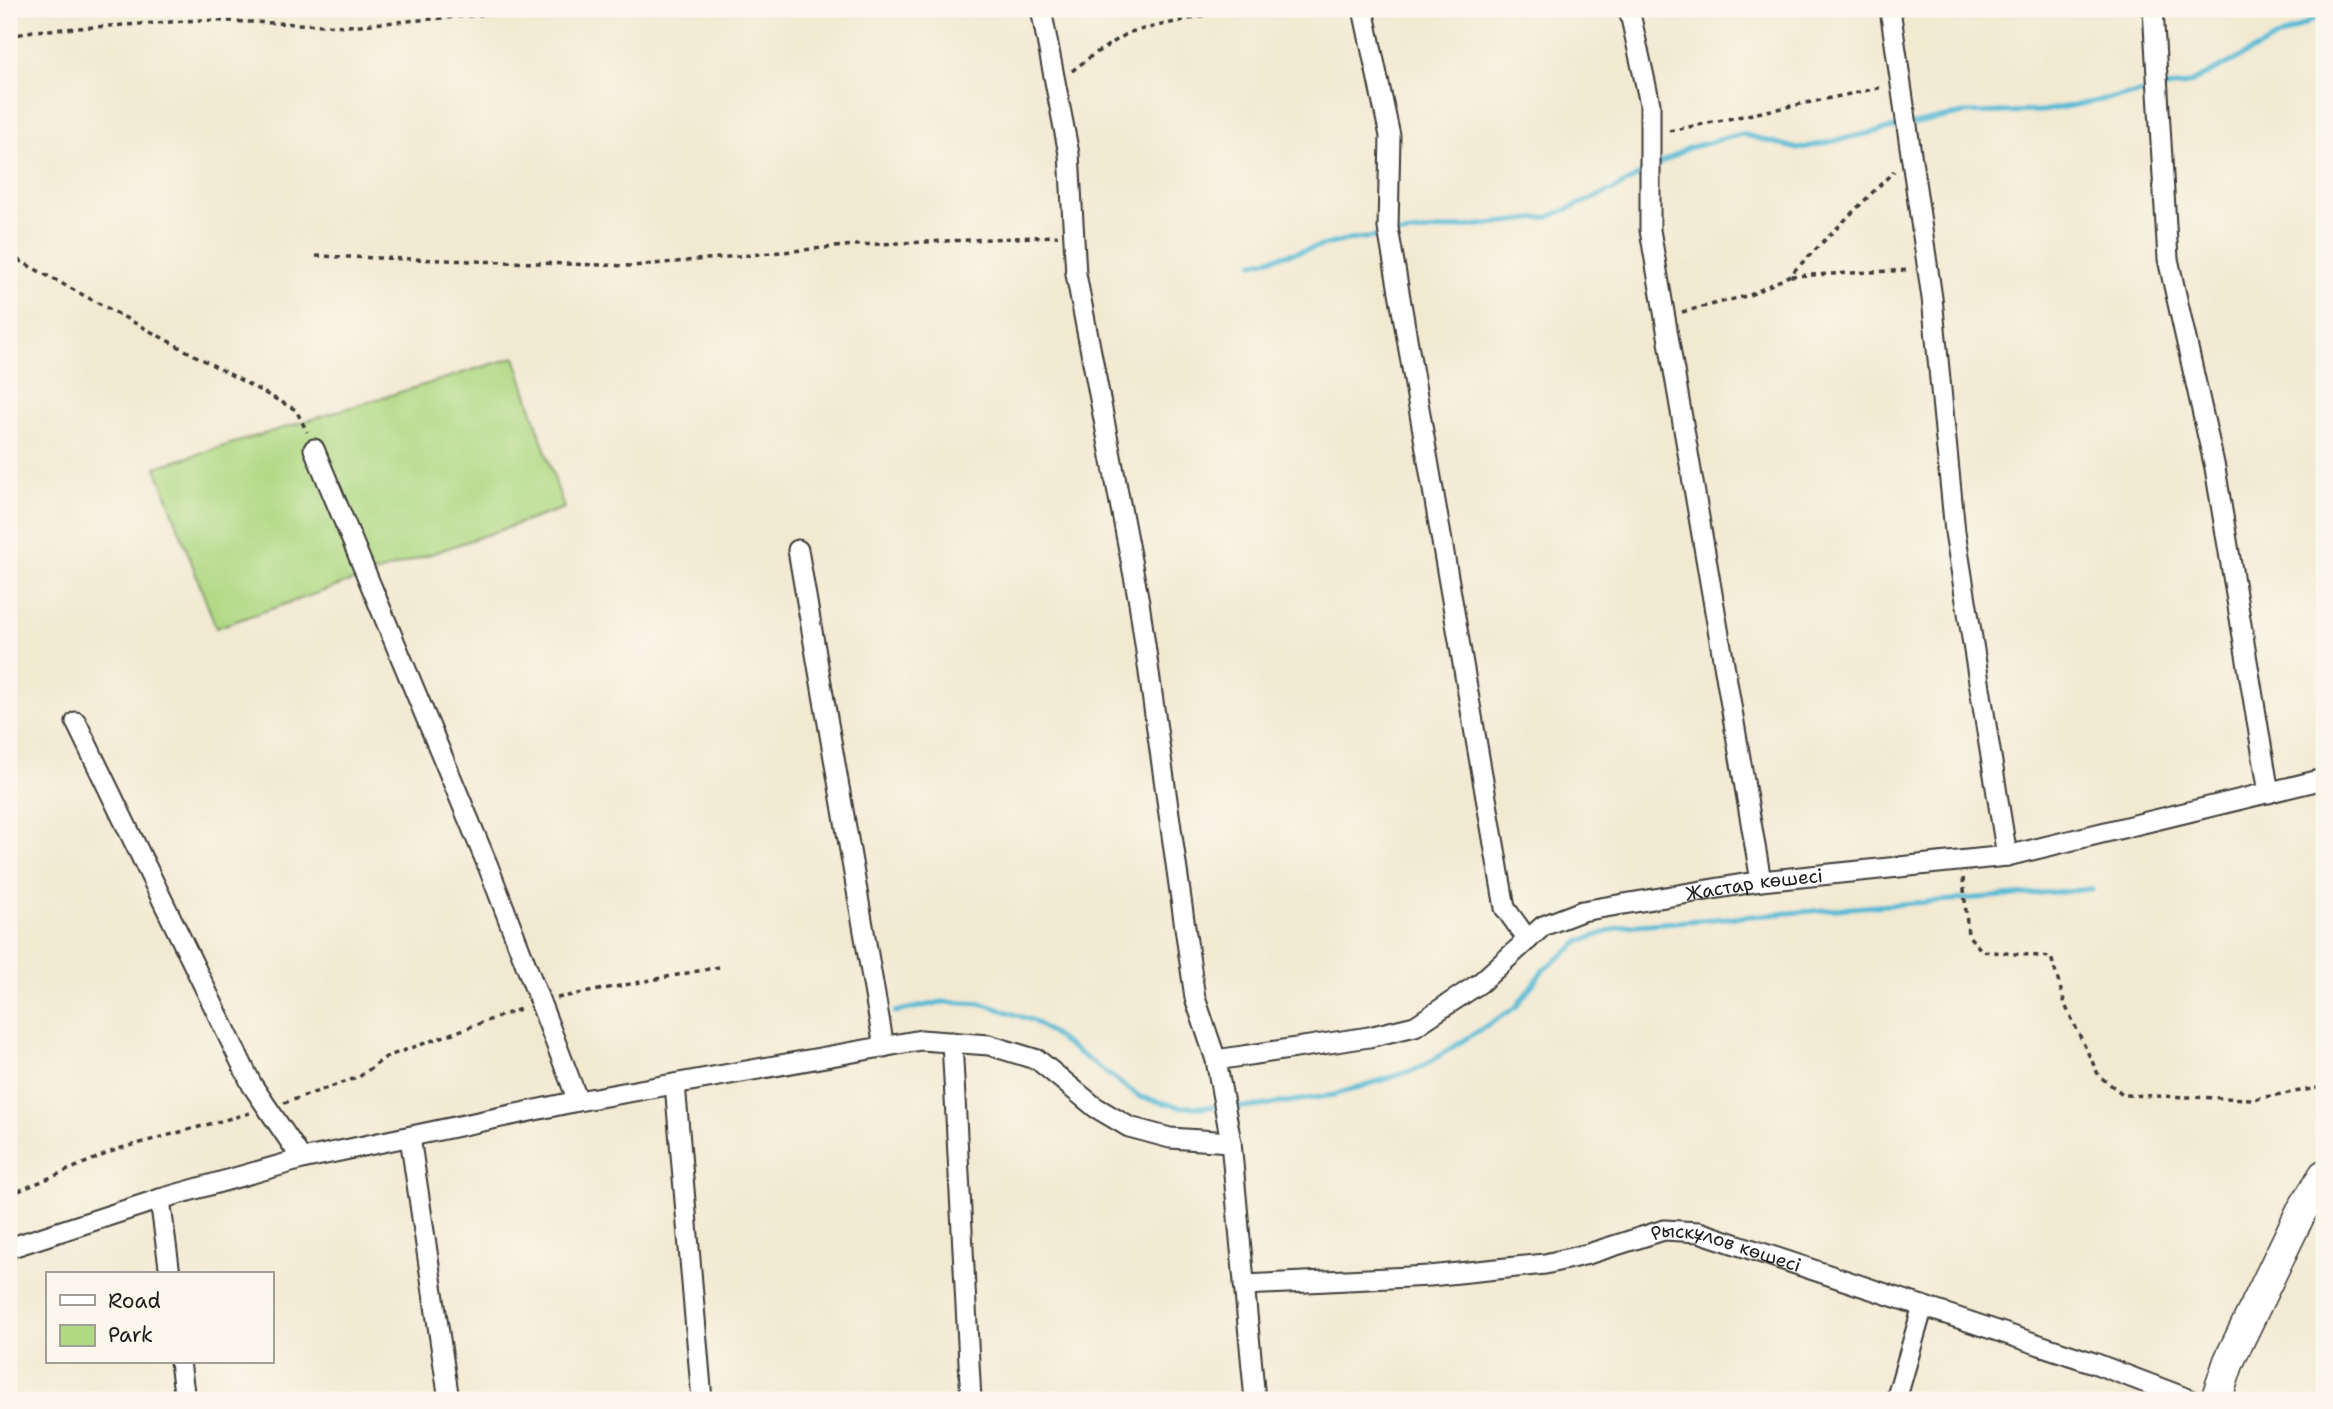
<svg xmlns="http://www.w3.org/2000/svg" width="2333" height="1409" font-family="'Shantell Sans',sans-serif">
  <rect width="100%" height="100%" fill="#fbf7ec"/>
  <filter id="ink" filterUnits="userSpaceOnUse"><feTurbulence type="fractalNoise" baseFrequency=".0143" numOctaves="2"/><feDisplacementMap in="SourceGraphic" scale="14" xChannelSelector="R" yChannelSelector="G"/><feConvolveMatrix kernelMatrix="1 2 1 2 8 2 1 2 1" color-interpolation-filters="sRGB"/></filter>
  <filter id="wash" filterUnits="userSpaceOnUse"><feTurbulence type="fractalNoise" baseFrequency=".00686" numOctaves="4" result="noise"/><feDisplacementMap in="SourceGraphic" scale="28" xChannelSelector="R" yChannelSelector="G"/><feGaussianBlur stdDeviation="1.57" result="paint"/><feColorMatrix in="noise" values="0 0 0 0 0 0 0 0 0 0 0 0 0 0 0 0 0 1.4 0 .05"/><feComposite in="paint" operator="in"/></filter>
  <g filter="url(#wash)">
    <rect width="100%" height="100%" fill="#f2e9d1"/>
    <path fill="#b0d984" stroke="#667a50" stroke-width="2" d="M515,357L564,508L216,628L156,467Z"/>
    <g fill="none" stroke-linecap="round" stroke-linejoin="round">
      <path stroke="#55b9d4" stroke-width="5" d="M1912,124L1964,113L2043,111L2188,84L2324,14
        M1654,167L1688,148L1742,134L1798,149L1902,126
        M1393,235L1549,217L1613,190L1645,172
        M1253,263L1346,240L1384,236
        M895,1012L942,1002L984,1004L1034,1021L1140,1097L1180,1107H1220
        M1230,1107H1253L1334,1095L1420,1068L1516,1007L1543,970L1581,941L1624,926L2092,889"/>
    </g>
  </g>
  <g filter="url(#ink)">
    <g fill="none" stroke-linecap="round" stroke-linejoin="round">
      <g stroke="#3c3b37" stroke-width="23">
        <g id="minor">
          <path d="M1041,9L1069,154L1076,274L1139,602L1195,998L1216,1060L1231,1142L1255,1400"/>
          <path d="M1363,9L1390,136L1388,228L1505,908L1528,940"/>
          <path d="M1629,9L1650,104V230L1761,881"/>
          <path d="M1890,9L1932,298L1955,532L2007,856"/>
          <path d="M2153,9L2168,259L2215,468L2269,793"/>
          <path d="M314,449L488,866L578,1101"/>
          <path d="M798,550L884,1047"/>
          <path d="M76,722L252,1085L302,1159"/>
          <path d="M952,1042L971,1400"/>
          <path id="s1" d="M1216,1060L1369,1037L1415,1026L1480,983L1543,926L1582,911L1761,881L2007,856L2324,779"/>
          <path d="M675,1084L702,1400"/>
          <path d="M410,1137L449,1400"/>
          <path d="M160,1199L170,1274"/>
          <path d="M9,1248L160,1199L302,1159L578,1101L921,1040L989,1045L1038,1060L1095,1107L1129,1127L1170,1138L1231,1142"/>
          <path id="s2" d="M1244,1285L1430,1276L1545,1264L1588,1254L1664,1230L1699,1232L2094,1363L2191,1400"/>
          <path d="M180,1362L185,1400"/>
          <path d="M1896,1400L1923,1306"/>
        </g>
      </g>
      <g stroke="#3c3b37" stroke-width="33">
        <path id="primary" d="M2216,1400L2229,1361L2301,1212L2324,1175"/>
      </g>
      <path stroke="#3c3b37" stroke-width="3.5" stroke-dasharray="5 5" stroke-linecap="butt" d="M9,37L33,31L201,20L348,26L551,9
        M1072,71L1094,54L1130,32L1234,9
        M1669,131L1884,87
        M9,255L296,410L307,432
        M316,256L632,266L856,245L1058,236
        M1791,276L1909,270
        M1682,312L1750,295L1789,276L1894,171
        M1963,878L1968,935L1982,951L2051,957L2066,1007L2099,1076L2124,1095L2253,1099L2324,1087
        M557,998L724,966
        M284,1103L359,1077L386,1057L523,1008
        M9,1195L118,1149L250,1113"/>
      <use href="#minor" stroke="#fff" stroke-width="19"/>
      <use href="#primary" stroke="#fff" stroke-width="30"/>
    </g>
  </g>
  <g text-anchor="middle" stroke-width="5" stroke-linejoin="round" paint-order="stroke">
    <g font-size="19" fill="#1c1c1c" stroke="#fbf7ec">
      <text dy="7" stroke="none"><textPath href="#s1" startOffset="581">Жастар көшесі</textPath></text>
      <text dy="7" stroke="none"><textPath href="#s2" startOffset="490">Рыскұлов көшесі</textPath></text>
    </g>
  </g>
  <rect width="2333" height="1409" fill="none" stroke="#fbf7ec" stroke-width="35"/>
  <rect x="46" y="1272" width="228" height="91" fill="#fbf7ec" stroke="#a29f99" stroke-width="2"/>
  <rect x="60" y="1295" width="35" height="10" fill="#ffffff" stroke="#a29f99" stroke-width="2"/>
  <text x="108" y="1308" font-size="21" fill="#1c1c1c">Road</text>
  <rect x="60" y="1325" width="35" height="21" fill="#b0d984" stroke="#a29f99" stroke-width="2"/>
  <text x="108" y="1342" font-size="21" fill="#1c1c1c">Park</text>
</svg>
